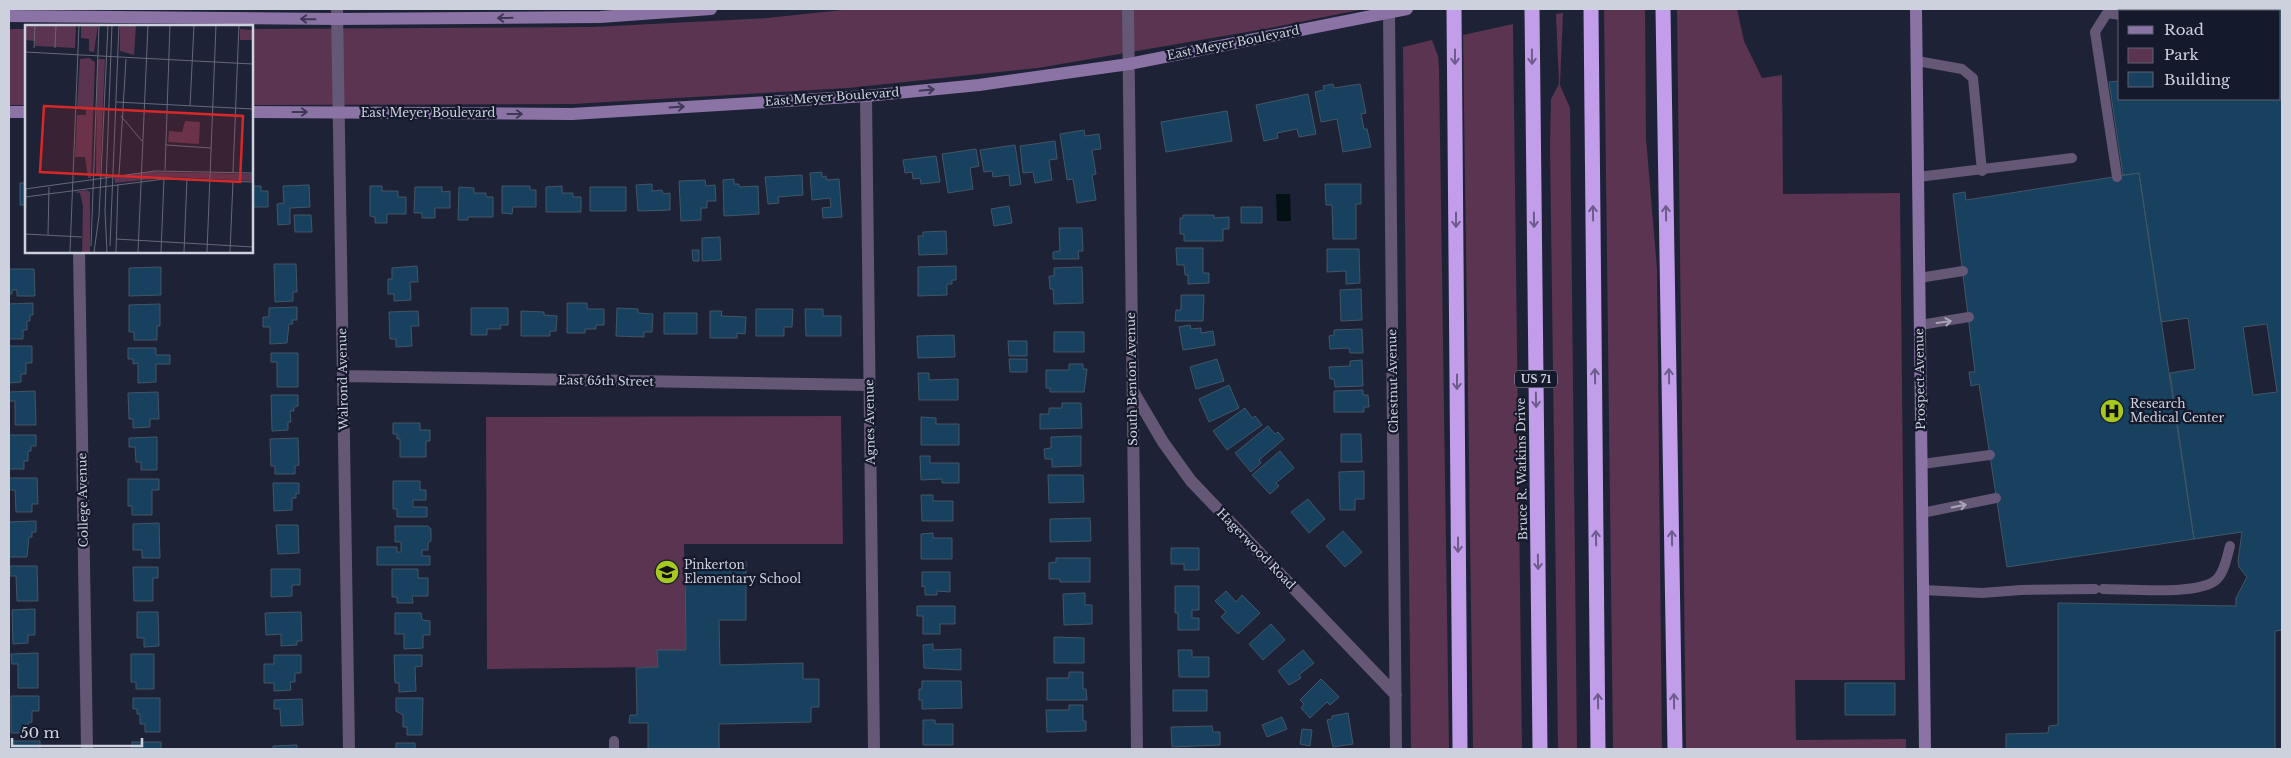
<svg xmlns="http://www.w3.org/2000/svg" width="2291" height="758" font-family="'Libre Baskerville',serif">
  <rect width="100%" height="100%" fill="#1e2236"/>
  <path fill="#5a3450" d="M852,9H1364L1270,28L1038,68L848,88L573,104L251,105V29L593,27L767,18Z
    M1604,9H1645L1646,138L1657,269L1662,749H1613Z
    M1677,9H1737L1744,41L1762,78L1782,75L1783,194L1900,193L1905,680H1795L1796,740L1906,739V749H1686Z
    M1563,13L1560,85L1570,108L1577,749H1558L1550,145L1551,99L1559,84L1556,14Z
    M1513,24L1522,749H1473L1463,35Z
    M9,29H26V105H9Z
    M1432,40L1438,56L1439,68L1449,749H1411L1403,47Z
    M841,416L843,544H684L686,650H658V667L487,669L486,417Z"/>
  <path fill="#031115" d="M1276,194H1290L1291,221H1277Z"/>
  <path fill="#18405f" stroke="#425667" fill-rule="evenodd" d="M2257,9H2282V630L2275,631V749H2006V734L2048,733L2049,726L2058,725V603L2236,606V598L2247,577L2239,567L2238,561L2242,532L2194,539L2170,373L2195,369L2188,318L2161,322L2139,173L2123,175L2109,82L2120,81V99H2280V11H2257ZM2267,324L2277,392L2253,395L2243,327Z
    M1333,84L1334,88L1360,84L1366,113L1361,114L1364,129H1367L1371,147L1343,152L1337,119L1321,122L1315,92L1324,90L1323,86Z
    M1308,94L1316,134L1299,137L1297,129L1277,133L1278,138L1264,141L1256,105Z
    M1227,111L1232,141L1166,152L1161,122Z
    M1084,130L1085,136L1099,134L1101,149L1092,150L1096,174L1092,175L1096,200L1077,203L1073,179L1067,180L1060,134Z
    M1055,141L1057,159L1049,160L1052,180L1035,183L1033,172L1023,173L1020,146Z
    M1015,145L1021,184L1010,186L1009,175L993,177L992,171L984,172L980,150Z
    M976,149L979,166L970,168L973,189L948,193L942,154Z
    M936,156L940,182L921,184L920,178L913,179L912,172L905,173L903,160Z
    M822,172V177L826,176L827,180L839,179L842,217L823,218L822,208L831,207L830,198L812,200L810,173Z
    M2139,173L2194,539L2007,567L1979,384L1971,386L1969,372H1975L1953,194L1965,192L1966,200Z
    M802,175L803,195L778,197L779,203L768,204L765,177Z
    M734,179V184H739V187L758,186L759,214L724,216L723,180Z
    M705,180L706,186L715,185L716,201H707V208H701V220L681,221L679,181Z
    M20,183H26V205H20Z
    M652,184V191L662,190L663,194L670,193V210L638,211L636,185Z
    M1325,184H1361V204H1356V239H1333L1332,205H1326Z
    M309,185L310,207L290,208V224L278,225L277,204L284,203L283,186Z
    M251,186H261V191H268V207H251Z
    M370,186H382V191H398V197H406V214H387V223H375V217L370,216Z
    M502,186H530V190H536V207H513L512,214L502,213Z
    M562,186V193H573V197H581V212H546V187Z
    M415,187H442V192L450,191V208H435V218H422V213H414Z
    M459,187L474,188V193H486V197H493V217H468V220H458Z
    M590,187H626V211H590Z
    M1009,206L1012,223L994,226L991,209Z
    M1241,207H1262V223H1241Z
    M294,215H311L312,232H295Z
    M1183,215H1214V218L1229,217V229H1223V241H1184V234H1180V218H1183Z
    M1059,228H1082L1083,251H1078L1079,259H1053V252L1060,251Z
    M946,231L947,254L919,255L918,236H923V232Z
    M720,237L721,260L702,261V238Z
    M1176,248H1203V273H1209V283L1188,284V275H1185L1184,265H1177Z
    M1327,249H1359L1360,283L1346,284V271L1327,272Z
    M692,250H699V261H693Z
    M274,264H296L297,292H293V301L275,302Z
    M417,266L418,282H410L411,300L394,301V294H388V279H392V268Z
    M956,266V280H952V284H947V295L918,296V267Z
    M161,267V295L129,296V268Z
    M1082,267L1083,303L1054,304L1053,289H1050L1049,276H1054V268Z
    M9,269H34L35,296H17V290H12V294H9Z
    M1361,289L1362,320L1341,321L1340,290Z
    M1181,295H1204L1203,321H1175L1176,310H1181Z
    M33,303V315H30V321H27V330H23V339H9V304Z
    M567,303H587V309H604V325H596V329H585V333H567Z
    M160,304V326H157V340H134V332H129V305Z
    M297,307V320H292L293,324H289L287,343L270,344V327H263V317H269V308Z
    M471,308H508V325H500L501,329H487V335H471Z
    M617,308L638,309V313L653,314L652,332H644V337L616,336Z
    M756,309H793L792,327H784V336H756Z
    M805,309H823V316H841V336H806Z
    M418,311L419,326H411L412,346L396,347V339H390L389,312Z
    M521,311L544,312V315L557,316L556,331H550V336H521Z
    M710,311H722L721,316L746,317L745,334L737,333V338H710Z
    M664,313H697V334H664Z
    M1190,325L1191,329L1201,328V333L1213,331L1215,345L1183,350L1179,327Z
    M1362,329L1363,353H1350L1349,348L1330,349L1329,336L1334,335V330Z
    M1054,332H1084V352H1054Z
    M954,335L955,357L918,358L917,336Z
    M1008,341H1027V356H1009Z
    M9,346H32V363H26V374H21V382L9,383Z
    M128,348H156V355H170V364H156V382L138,383V363L133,364V359H128Z
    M271,353H298V387H277V362H271Z
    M1009,359H1027V372H1010Z
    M1217,359L1224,381L1196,389L1190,367Z
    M1362,360L1363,386L1335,387L1334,379H1330L1329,367L1350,366V361Z
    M1069,364H1083V369H1087L1084,392H1050V388H1046V370H1069Z
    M918,373H929V380L958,379V400H919Z
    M1229,385L1239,408L1209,422L1199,399Z
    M1363,390V395H1368L1369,407H1364V412H1334V391Z
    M35,391L36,425H15V401H9V392Z
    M158,392L159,419H150V427L133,428V419H129L128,393Z
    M271,395H298V406L294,407V411H290L291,422H288V430L272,431Z
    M1062,403H1081L1082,428L1040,429V414H1049V408H1062Z
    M1245,408L1252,418L1255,416L1262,425L1227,450L1213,431Z
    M921,417L936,418V424H959V445H921Z
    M393,423H420V430H430V441H426V457H400V439H397V434H393Z
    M1268,426L1275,434L1278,432L1284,439L1259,460L1261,463L1251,472L1235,453Z
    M1341,434H1361L1362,462H1341Z
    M9,435H36V446H31V451H28V461H24V469H9Z
    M1081,436V466L1052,467V459H1045L1044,449L1051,448V437Z
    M157,437V470H141V462H136L135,447H129V438Z
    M298,438L299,465L295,466V474H275V466H271L270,439Z
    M1280,451L1294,468L1276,483L1279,486L1270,494L1252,475Z
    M920,456H930V463H959V483H942V479L921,480Z
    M1364,471V499H1355V510H1340L1339,472Z
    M1048,475H1083L1084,502L1049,503Z
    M9,478H37L38,504H32V512H16L15,490H9Z
    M128,479H159V490H152V515H132V506H128Z
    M393,481H420V490H426V500H413V507H427V517H397V509H393Z
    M273,483H299V494L296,493V498H292V510L274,511Z
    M921,495H933V501H953V521H922Z
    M1308,499L1325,519L1309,533L1291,512Z
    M1090,518L1091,541L1050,542V519Z
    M36,521V532H32V537H29L27,557H9V522Z
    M159,523L160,558H142V550H133V524Z
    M276,525H298L299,553L278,554Z
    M395,526H428L431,529V541L428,543V550H422V556H430V565H377V547H397V552H401V542H395Z
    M1343,531L1362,552L1345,567L1326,546Z
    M933,533V538H952V559H921V534Z
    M1171,548H1199V570H1184V564H1171Z
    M1056,558H1090V582H1060V579H1049V563L1056,562Z
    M707,562H746V620H719L720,665L803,663V679H819V707H811V722L719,724V749H648V723H629L630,715H637L636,668L658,667L657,650H686L685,567H707Z
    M10,566H37L38,601H17L16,576H10Z
    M133,567H158V578H153V601H134Z
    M271,569H300V585H292V596L271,597Z
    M392,569H418V578H428V596H412L413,603H397V597H392Z
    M922,572H950V592L937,591V595H925V586L922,587Z
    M1175,586H1199V610H1192V618H1199V630H1178V613H1175Z
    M1226,591L1236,602L1242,595L1260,613L1238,634L1221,617L1226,612L1215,601Z
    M1085,593V605H1092V624L1064,625L1063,594Z
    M917,606H955V624H940V634H923V616H917Z
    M35,609V635H28V643L13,644L12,610Z
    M137,612H158L159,646L144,647V638H137Z
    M301,612L302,641H297V645L281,646V634L266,635L265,613Z
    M395,613H421L422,620L430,621V635H423V648L404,649V634H395Z
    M1271,624L1285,640L1263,660L1249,644Z
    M1054,637L1084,638V663H1054Z
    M933,644V650L961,649V670L924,668L923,645Z
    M1178,650H1192V657H1209V677H1179Z
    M1303,650L1314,663L1299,675L1301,678L1289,685L1278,671Z
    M38,653V688H18V664H12L11,654Z
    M131,654H154V689H136V682H131Z
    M274,655H301V673H295V682H290L291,690L274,691V683H264V664H274Z
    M394,655H422V666L415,667L416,691L399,692V683H395Z
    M1069,672H1083V689H1086L1087,700H1047V678H1069Z
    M1321,679L1339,697L1330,705L1327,702L1310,718L1301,708L1304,704L1300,700Z
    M922,681H961L962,708L922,709V700H919V689H922Z
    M1845,683H1895V715H1845Z
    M1173,690H1207V711H1173Z
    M11,696H39V711H32V722L28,723L29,733H11Z
    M133,698H160V732H145V724H140V714H137V709H133Z
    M396,698H423L422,735H407V727H403V715L396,711Z
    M302,699L303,725L281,726L280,709H274V700Z
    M1069,705H1083V721H1086V731L1047,732L1046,710H1069Z
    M1348,713L1353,744L1333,747L1327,720L1332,719V716Z
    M1282,717L1287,729L1267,737L1262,725Z
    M923,720H935V724H953V745H923Z
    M1212,726L1213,732H1220V745L1172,747L1171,727Z
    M1302,729L1312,730L1310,746L1300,744Z
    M12,741H40V749H12Z
    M132,742H161V749H132Z
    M396,743H415V749H396Z
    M297,745V749H273V746Z"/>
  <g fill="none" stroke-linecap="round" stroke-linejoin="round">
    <path stroke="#655776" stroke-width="10" d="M2218,9L2222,11
      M2149,11L2163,9
      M1917,61L1962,69L1973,78L1982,171
      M1918,177L2072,158
      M2117,177L2095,32L2107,13L2120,15
      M1919,278L1963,271
      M1920,325L1969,317
      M1922,464L1990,455
      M1922,513L1996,498
      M2103,589C2128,589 2201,596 2217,579C2225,571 2227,556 2230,546
      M1923,590L1982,593L2021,590L2095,589
      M614,749V741"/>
    <path stroke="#655776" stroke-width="12" d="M337,9L349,749
      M1128,9L1137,749
      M1389,13L1396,749
      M866,96L874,749
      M79,251L87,749
      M343,376L869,385
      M1133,391L1163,442L1191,481L1396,695"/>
    <path stroke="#8b73a5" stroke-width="12" d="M1916,9L1925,749
      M9,16L337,19L600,17L711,9
      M9,112H26
      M251,112L572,114L866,96L979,85L1129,64L1407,9"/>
    <path stroke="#c29dea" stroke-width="15" d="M1454,9L1460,749
      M1532,9L1540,749
      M1591,9L1598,749
      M1663,9L1675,749"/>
  </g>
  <defs><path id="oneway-shaft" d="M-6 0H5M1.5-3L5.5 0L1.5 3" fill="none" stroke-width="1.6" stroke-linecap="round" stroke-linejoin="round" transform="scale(1.25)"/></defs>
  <g stroke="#3e3856">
    <use href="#oneway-shaft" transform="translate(505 18) rotate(179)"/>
    <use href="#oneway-shaft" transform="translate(308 19) rotate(-179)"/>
    <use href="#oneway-shaft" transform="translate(927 90) rotate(-6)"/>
    <use href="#oneway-shaft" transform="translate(677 107) rotate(-4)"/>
    <use href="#oneway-shaft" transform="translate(300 112)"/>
    <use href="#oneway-shaft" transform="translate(515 114)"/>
  </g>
  <g stroke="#6c5b8b">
    <use href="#oneway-shaft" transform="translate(1455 57) rotate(90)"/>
    <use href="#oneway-shaft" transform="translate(1532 57) rotate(89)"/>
    <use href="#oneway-shaft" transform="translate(1593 213) rotate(-91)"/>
    <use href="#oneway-shaft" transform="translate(1666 213) rotate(-91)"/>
    <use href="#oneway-shaft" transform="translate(1456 220) rotate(90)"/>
    <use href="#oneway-shaft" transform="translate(1534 220) rotate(89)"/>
    <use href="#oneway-shaft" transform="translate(1595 376) rotate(-91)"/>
    <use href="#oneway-shaft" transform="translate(1669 376) rotate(-91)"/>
    <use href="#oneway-shaft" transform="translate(1457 382) rotate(90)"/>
    <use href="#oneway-shaft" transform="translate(1536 400) rotate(89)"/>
    <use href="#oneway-shaft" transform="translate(1596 538) rotate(-91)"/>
    <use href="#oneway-shaft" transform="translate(1672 538) rotate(-91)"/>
    <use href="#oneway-shaft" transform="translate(1458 545) rotate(90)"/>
    <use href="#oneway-shaft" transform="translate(1538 562) rotate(89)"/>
    <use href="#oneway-shaft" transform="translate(1598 701) rotate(-91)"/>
    <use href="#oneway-shaft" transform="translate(1674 701) rotate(-91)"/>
  </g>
  <g stroke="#a9a6ba">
    <use href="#oneway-shaft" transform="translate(1944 322) rotate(-8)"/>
    <use href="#oneway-shaft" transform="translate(1959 506) rotate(-12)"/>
  </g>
  <defs>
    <g id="hospital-disc" transform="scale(1.25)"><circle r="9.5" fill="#a6c820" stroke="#15192c"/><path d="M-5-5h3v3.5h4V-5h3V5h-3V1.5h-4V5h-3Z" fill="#111"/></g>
    <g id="school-disc" transform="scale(1.25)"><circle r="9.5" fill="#a6c820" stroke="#15192c"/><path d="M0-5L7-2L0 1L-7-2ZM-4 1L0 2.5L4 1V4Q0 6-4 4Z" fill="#111"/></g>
  </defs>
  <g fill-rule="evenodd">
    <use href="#hospital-disc" x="2112" y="411"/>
    <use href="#school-disc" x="667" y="572"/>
  </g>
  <g text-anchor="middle" stroke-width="4.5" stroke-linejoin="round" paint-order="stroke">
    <rect fill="#15192c" stroke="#969aa9" stroke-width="1" x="1515" y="370.5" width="42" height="17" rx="4"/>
    <g font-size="11" font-weight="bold" fill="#cdd1de">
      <text x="1536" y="383">US 71</text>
    </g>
    <g font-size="12" fill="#cdd1de" stroke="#15192c">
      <text transform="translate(1233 43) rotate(-11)" y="4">East Meyer Boulevard</text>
      <text transform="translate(832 97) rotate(-4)" y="4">East Meyer Boulevard</text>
      <text x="428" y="117">East Meyer Boulevard</text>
      <text transform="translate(343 379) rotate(-91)" y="4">Walrond Avenue</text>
      <text transform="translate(1132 379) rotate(-91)" y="4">South Benton Avenue</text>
      <text transform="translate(1920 379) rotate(-91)" y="4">Prospect Avenue</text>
      <text transform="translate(606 381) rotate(1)" y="4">East 65th Street</text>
      <text transform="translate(1393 381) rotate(-91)" y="4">Chestnut Avenue</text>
      <text transform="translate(870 422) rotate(-91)" y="4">Agnes Avenue</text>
      <text transform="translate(1522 469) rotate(-91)" y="4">Bruce R. Watkins Drive</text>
      <text transform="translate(83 500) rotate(-91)" y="4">College Avenue</text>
      <text transform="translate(1256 549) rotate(46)" y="4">Hagerwood Road</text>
    </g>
    <g font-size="12" fill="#cdd1de" stroke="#15192c" text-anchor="start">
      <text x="2130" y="408">Research<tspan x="2130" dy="14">Medical Center</tspan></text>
      <text x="684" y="569">Pinkerton<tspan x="684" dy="14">Elementary School</tspan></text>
    </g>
  </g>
  <g transform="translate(25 25)">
    <rect width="228" height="228" fill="#1e2236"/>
    <path d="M0,0H51L50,23L10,21V16L0,15ZM56,0H73L69,27L64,26V14L56,13ZM95,0H111L109,30L95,26ZM215,4L227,5V15H215ZM64,33L70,37L66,153H63L60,132H50L52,90H61V85L52,84L55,34ZM72,34H80L75,150H71ZM160,96L175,97L174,119L143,117L144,106L157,107ZM125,147L227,149V156L148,152L90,158L89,151ZM61,165L65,167V227H57L58,181L55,168L49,167Z" fill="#5a3450"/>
    <path fill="none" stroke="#646879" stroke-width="1" d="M9,23L10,0M30,23L31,0M0,27L228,39M91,77L228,84M165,81L169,0M96,91L117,116M141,120L186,123M140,145L145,0M208,147L214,0M94,150L101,34M0,164L130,146L228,148M0,172L139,154L228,157M0,207L1,164M0,209L57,212M23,210L24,162M91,214L228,222M66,221L74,0M85,221L94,0M45,227L54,0M69,227L74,191L83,0M82,227L80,186L87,0M91,227L93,159M113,227L123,0M136,227L139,154M159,227L162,153M182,227L191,0M205,227L208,156"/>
    <path fill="#d62828" fill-opacity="0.15" stroke="#d62828" stroke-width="2.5" d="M19,81L218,91L215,157L15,147Z"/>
    <rect width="228" height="228" fill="none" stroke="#cdd1de" stroke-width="2.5"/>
  </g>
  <rect width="2291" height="758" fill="none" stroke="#cdd1de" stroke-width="20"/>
  <rect x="2118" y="10" width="162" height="90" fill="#15192c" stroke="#5f6373"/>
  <rect x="2128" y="26" width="25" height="8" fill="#8b73a5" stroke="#5f6373"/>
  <text x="2164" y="35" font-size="15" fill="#cdd1de">Road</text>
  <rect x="2128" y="48" width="25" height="15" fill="#5a3450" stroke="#5f6373"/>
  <text x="2164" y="60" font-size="15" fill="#cdd1de">Park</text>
  <rect x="2128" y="72" width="25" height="15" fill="#18405f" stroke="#5f6373"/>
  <text x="2164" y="85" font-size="15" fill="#cdd1de">Building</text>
  <path d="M12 738v8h130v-8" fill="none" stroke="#cdd1de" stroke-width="2.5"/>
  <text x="20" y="738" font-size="15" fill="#cdd1de" stroke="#15192c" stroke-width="4" paint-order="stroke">50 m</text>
</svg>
